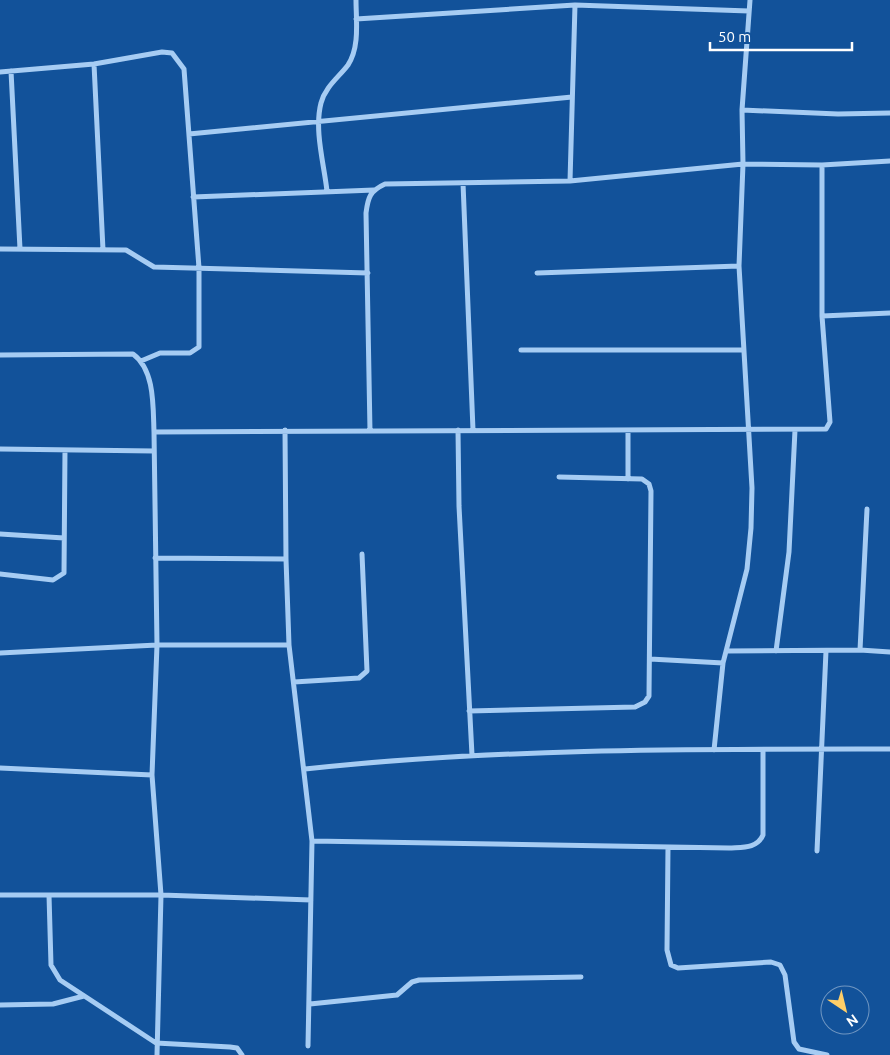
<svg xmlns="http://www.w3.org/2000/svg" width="890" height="1055" font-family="Ubuntu,sans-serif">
  <rect width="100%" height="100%" fill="#12529a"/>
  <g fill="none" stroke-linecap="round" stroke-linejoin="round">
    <path stroke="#a6ccf3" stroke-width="5" d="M356,19L575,5L749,11
      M94,64L103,250
      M11,71L20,249
      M0,72L94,64L162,52L172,53L184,69L199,268V347L190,353H160L141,361
      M742,110L838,114L890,113
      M189,134L572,97
      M570,181L575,5
      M463,183L473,430
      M327,191C324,164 314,130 321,103C325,87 339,77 348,65C360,47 356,20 356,0
      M193,197L374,190
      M0,249L126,250L154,267L368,273
      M537,273L739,266
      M822,316L890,313
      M521,350H742
      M0,355L133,354C155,370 153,407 154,432L157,645L152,775L161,895L157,1055
      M285,430L286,559L289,645L312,841L308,1046
      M458,430L459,506L472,755
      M370,431L366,213C368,197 370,191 385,184L570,181L743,164L822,165L890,161
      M154,432L826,429L830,422L822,316V165
      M0,449L154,451
      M628,479V431
      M0,534L64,538
      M155,558L286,559
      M0,574L53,580L64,573L65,450
      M860,650L867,509
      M726,651L860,650L890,652
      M776,651L789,552L795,430
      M0,653L157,645H289
      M650,659L723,663
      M294,682L359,678L367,671L362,554
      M469,711L635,707L645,702L649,696L651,491L649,484L642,479L559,477
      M714,750L723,663L747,569L751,528L752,488L739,266L743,164L742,110L750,0
      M0,768L152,775
      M305,769C499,748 695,749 890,749
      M312,841L729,848C742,847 757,849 763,835V751
      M668,847L667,950L671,965L678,968L771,962L780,965L785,975L794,1042L799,1049L827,1055
      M817,851L826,651
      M0,895H161L311,900
      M49,895L51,965L60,980L156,1043L230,1047L237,1048L242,1055
      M310,1004L397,995L412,982L419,980L581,977
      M0,1005L53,1004L84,996"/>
  </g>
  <g transform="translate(845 1010) rotate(145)"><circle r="24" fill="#12529a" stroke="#7197c2"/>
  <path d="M0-4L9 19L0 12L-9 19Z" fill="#ffce68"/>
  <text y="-8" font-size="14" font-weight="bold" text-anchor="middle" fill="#ffffff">N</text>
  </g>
  <path d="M710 42v8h142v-8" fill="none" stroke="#ffffff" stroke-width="2.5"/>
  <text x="718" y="42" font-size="15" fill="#ffffff" stroke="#12529a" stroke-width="4" paint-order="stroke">50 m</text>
</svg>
